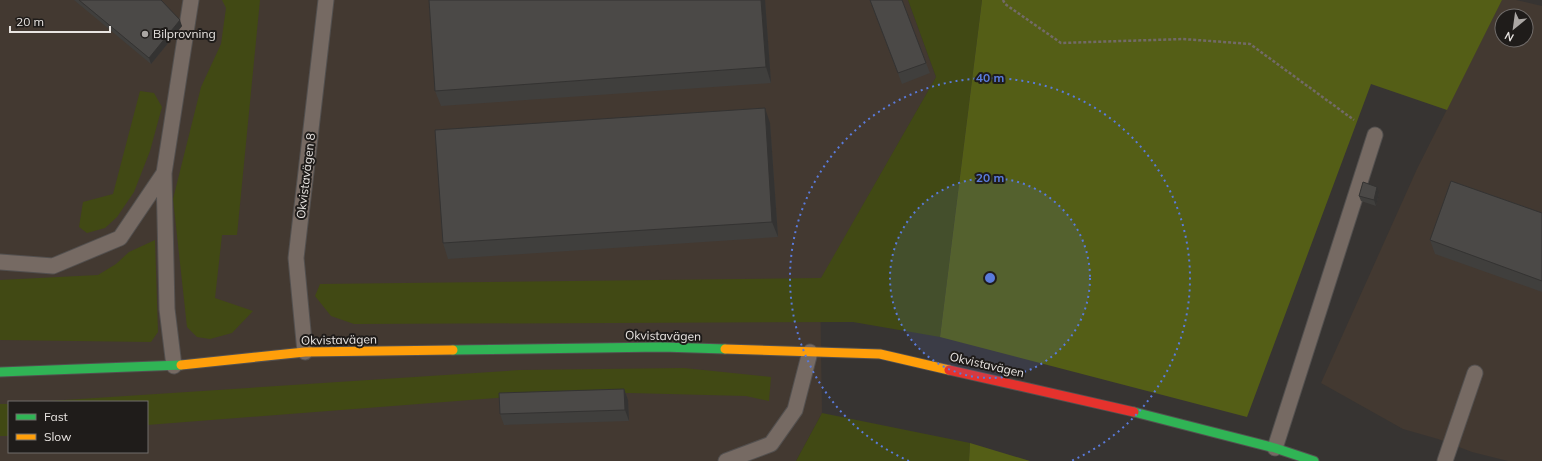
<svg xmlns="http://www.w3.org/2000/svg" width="1542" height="461" font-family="Mulish,sans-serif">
  <rect width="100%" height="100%" fill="#373432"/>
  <path fill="#433931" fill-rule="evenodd" d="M0,0H908L936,77L820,281L822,413L796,461H0ZM9,402H147V452H9Z
    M1502,0H1516L1542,6V461H1508L1472,452L1438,439L1403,429L1321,383L1417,169ZM1502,16H1526V40H1502Z"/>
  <path fill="#414914" d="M222,0H260L237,235H222L215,298L253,311L232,333L210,339L197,337L187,327L173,199L201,87L221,44L226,8Z
    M908,0H982L940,337L853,322L354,324L331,316L315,296L320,284L821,278L936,77Z
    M140,91L154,93L162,107L150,151L134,192L117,217L105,228L87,233L79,227L83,202L113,194Z
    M155,240L158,332L151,342L0,340V280L98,275L116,264L129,252Z
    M684,368L771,377L769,401L746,396L630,393L496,398L147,425V402H34L520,370Z
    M0,404H9V436H0Z
    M822,413L970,443L969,461H796Z"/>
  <path fill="#545e16" d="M982,0H1502L1447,110L1371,84L1247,417L940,337Z
    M970,443L1030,461H969Z"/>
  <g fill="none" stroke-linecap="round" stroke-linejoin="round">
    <g stroke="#53504f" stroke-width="17">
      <path id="lane" d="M0,262L53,266L120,238L164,173
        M305,352L296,258L326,0
        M174,366L167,309L164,173L191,0
        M1275,448L1375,135
        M726,461L771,444L795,410L810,352
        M1445,461L1475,373"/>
    </g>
    <g stroke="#53504f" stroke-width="11">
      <path id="fast" d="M453,350L662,347L725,349
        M0,372L181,365
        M1134,412L1275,448L1314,461"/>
    </g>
    <g stroke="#53504f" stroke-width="11">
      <path id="slow" d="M725,349L880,354L949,370
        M181,365L305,352L453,350"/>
    </g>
    <g stroke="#53504f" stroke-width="11">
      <path id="jam" d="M949,370L1134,412"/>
    </g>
    <path stroke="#726a67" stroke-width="2.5" stroke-dasharray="3 2" stroke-linecap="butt" d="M1003,0L1005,4L1061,43L1183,39L1250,44L1354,120"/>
    <use href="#lane" stroke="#766a63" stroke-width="15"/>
    <use href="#fast" stroke="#30b455" stroke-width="9"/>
    <use href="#slow" stroke="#ff9f0a" stroke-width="9"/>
    <use href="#jam" stroke="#e5322d" stroke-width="9"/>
  </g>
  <path fill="#403f3d" d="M74,0H161L182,26L151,64Z
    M765,0L771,83L441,106L435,91Z
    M870,0H902L930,73L902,84Z
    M770,123L778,237L448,259L443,243Z
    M1379,193L1376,206L1361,201L1359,196Z
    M1542,213V292L1435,254L1430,240Z
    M624,389L628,400L629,421L504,425L500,414Z"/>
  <path fill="#343332" d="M761,0H765L771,83L766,67Z
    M180,20L182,26L151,64L149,58Z
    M765,108L770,123L778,237L772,222Z
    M1377,187L1379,193L1376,206L1374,200Z
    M624,389L628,400L629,421L625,410Z"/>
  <path fill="#4b4947" stroke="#343332" d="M79,0H161L180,20L149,58Z
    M429,0H761L766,67L435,91Z
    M870,0H902L926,63L898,73Z
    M765,108L772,222L443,243L435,130Z
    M1451,181L1542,213V281L1430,240Z
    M1363,182L1377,187L1374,200L1359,196Z
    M624,389L625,410L500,414L499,393Z"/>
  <circle cx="990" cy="278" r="100" fill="#5a7bdb" fill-opacity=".12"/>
  <g fill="none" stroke="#5a7bdb" stroke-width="2" stroke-dasharray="2 4">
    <circle cx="990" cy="278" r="100"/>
    <path d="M909 461A200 200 0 1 1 1071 461"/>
  </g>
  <circle fill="#aba7a4" stroke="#1f1c1a" stroke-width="1.5" cx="145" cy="34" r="4"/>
  <g text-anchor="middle" stroke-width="4" stroke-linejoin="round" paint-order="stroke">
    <g font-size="12" fill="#e9e5e2" stroke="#1f1c1a" text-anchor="start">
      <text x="153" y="38">Bilprovning</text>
    </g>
    <g font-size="12" fill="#e9e5e2" stroke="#1f1c1a">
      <text transform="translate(306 176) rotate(-83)" y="4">Okvistavägen 8</text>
      <text transform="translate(663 336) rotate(1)" y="4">Okvistavägen</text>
      <text transform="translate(339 340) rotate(-1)" y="4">Okvistavägen</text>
      <text transform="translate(987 365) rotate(13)" y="4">Okvistavägen</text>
    </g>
  </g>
  <circle cx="990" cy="278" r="6" fill="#5a7bdb" stroke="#1f1c1a" stroke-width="2"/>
  <g font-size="12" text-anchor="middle" font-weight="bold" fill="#5a7bdb" stroke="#1f1c1a" stroke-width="4" stroke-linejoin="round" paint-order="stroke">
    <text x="990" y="82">40 m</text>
    <text x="990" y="182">20 m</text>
  </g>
  <rect x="8" y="401" width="140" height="52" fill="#1f1c1a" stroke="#706c6a"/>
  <rect x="16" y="414" width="20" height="6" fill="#30b455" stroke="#706c6a"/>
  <text x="44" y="421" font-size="12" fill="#e9e5e2">Fast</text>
  <rect x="16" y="434" width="20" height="6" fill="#ff9f0a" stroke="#706c6a"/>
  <text x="44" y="441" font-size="12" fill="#e9e5e2">Slow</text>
  <g transform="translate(1514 28) rotate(209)"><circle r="19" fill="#1f1c1a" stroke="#706c6a"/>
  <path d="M0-3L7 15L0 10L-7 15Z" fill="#aba7a4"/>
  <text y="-6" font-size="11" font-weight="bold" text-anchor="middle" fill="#e9e5e2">N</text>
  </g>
  <path d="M10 26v6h100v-6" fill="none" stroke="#e9e5e2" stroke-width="2"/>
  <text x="16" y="26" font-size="12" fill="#e9e5e2" stroke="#1f1c1a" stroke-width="3" paint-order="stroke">20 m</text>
</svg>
